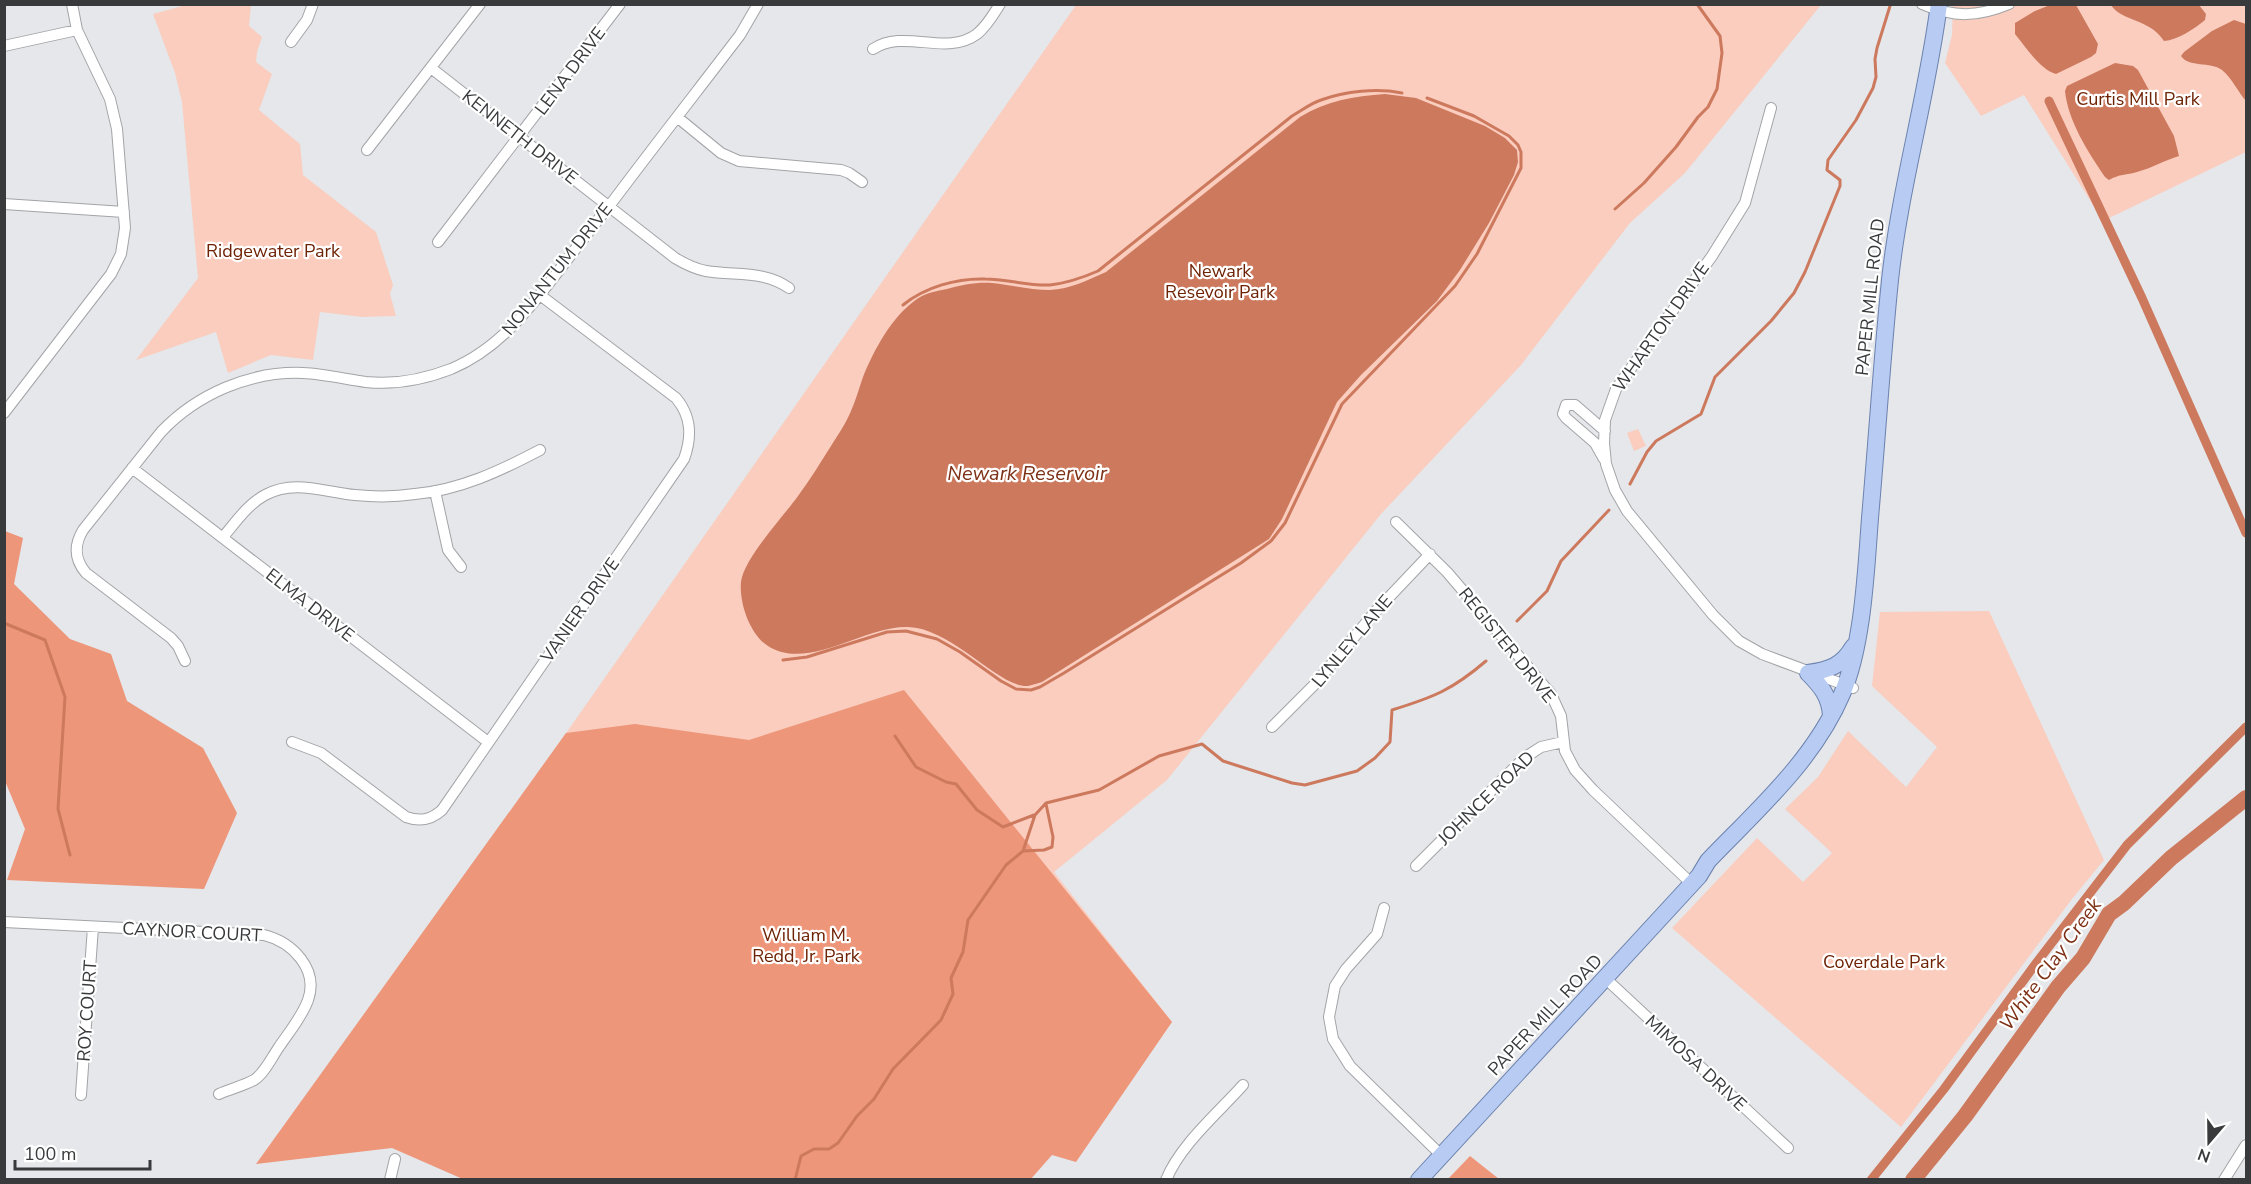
<svg xmlns="http://www.w3.org/2000/svg" width="2251" height="1184" font-family="'Nunito Sans',sans-serif">
  <rect width="100%" height="100%" fill="#e5e7ea"/>
  <path fill="#facdbf" d="M186,5H251L249,26L262,37L257,52L256,62L272,74L259,110L300,144L303,175L376,232L393,285L390,294L396,316L362,317L320,312L313,360L271,355L228,373L216,332L136,360L198,278L182,102L175,73L153,14Z
    M1076,5H1821L1685,173L1630,223L1521,365L1381,514L1167,780L1054,872L1172,1022L1030,1179L418,1102L279,1143Z
    M1953,5H2246V152L2103,221L2024,95L1981,116L1945,63L1952,35Z
    M1638,429L1646,446L1634,451L1627,433Z
    M1989,611L2104,860L2072,899L1901,1127L1672,928L1757,838L1803,882L1832,853L1785,809L1818,777L1848,731L1906,787L1937,747L1872,686L1880,612Z"/>
  <path fill="#ed967a" d="M5,531L23,538L14,584L70,639L111,654L127,701L203,748L237,813L204,889L7,880L25,829L5,781Z
    M904,690L1172,1022L1076,1162L1052,1155L1030,1180H465L392,1148L256,1164L566,733L635,724L749,740Z
    M1470,1156L1499,1179H1448Z"/>
  <path fill="#cd795d" d="M2050,5H2076L2098,44L2096,53L2091,57L2056,74C2039,69 2026,47 2015,34V23L2035,11Z
    M2111,5H2199L2206,14L2205,20C2194,29 2178,40 2164,41C2149,18 2122,22 2111,5Z
    M2234,20L2246,24V101C2238,92 2232,78 2222,70C2210,61 2189,68 2181,56L2184,52L2212,31Z
    M2115,63L2133,66L2138,70L2174,136L2179,156C2165,160 2152,168 2137,172C2127,175 2119,174 2109,180L2105,177C2088,152 2068,121 2065,91L2067,86Z
    M1385,94L1416,98L1485,126L1505,138L1517,150L1518,162L1514,175L1489,223L1460,270L1437,301L1361,375L1337,402L1282,519L1269,539L1042,682C1038,683 1033,685 1028,686C999,688 952,628 908,627C865,625 808,672 768,646C750,635 739,603 741,582C744,558 783,517 798,496C810,480 820,463 831,446C838,435 846,423 851,411C856,400 859,388 863,377C874,350 892,316 917,299C925,293 937,291 947,289C961,285 977,282 992,283C1011,285 1030,290 1050,290C1070,289 1088,280 1106,272L1300,117C1326,101 1354,96 1385,94Z"/>
  <g fill="none" stroke-linecap="round" stroke-linejoin="round">
    <path stroke="#cd795d" stroke-width="3" d="M1615,209L1644,183L1676,147L1698,117L1708,107L1717,89L1722,53L1720,36L1697,4
      M903,305C925,287 957,278 985,279C1007,279 1028,286 1050,285C1067,283 1082,278 1098,271L1292,116C1301,111 1311,103 1321,100C1345,91 1377,88 1402,93
      M1630,484L1647,452L1656,441L1701,414L1715,377L1771,321L1794,293L1805,272L1840,186V180L1827,170L1828,160L1856,120L1873,88L1876,77L1875,59L1877,48L1890,6
      M1517,621L1547,591L1561,561L1609,510
      M4,623L45,640L65,697L58,809L70,855
      M783,660L807,657L887,632L906,631L937,639L960,652L1001,681L1016,689L1031,690L1040,687L1064,673L1194,592L1241,563L1271,541L1285,523L1342,404L1455,286L1477,254L1521,168V152L1518,145L1509,136L1474,116L1427,98
      M895,736L916,767L946,782L956,784L977,810L1003,827L1034,815
      M1023,851L1044,850L1052,847L1053,837L1046,804
      M795,1180L801,1156L814,1149H829L838,1143L857,1116L874,1099L893,1069L941,1020L953,994L951,978L963,952L968,920L1006,865L1023,851L1035,815L1046,803L1099,790L1159,756L1202,744L1223,761L1292,783L1305,785L1357,771L1375,758L1390,742L1392,710C1434,697 1452,690 1486,661"/>
    <path stroke="#cd795d" stroke-width="9" d="M2049,101L2142,298L2246,533
      M1871,1180L1944,1089L2037,962L2127,845L2246,727"/>
    <path stroke="#cd795d" stroke-width="16" d="M1913,1180L1965,1116L2058,987L2083,958L2109,914L2124,903L2171,858L2246,798"/>
    <g stroke="#a2a4a7" stroke-width="12">
      <path id="street" d="M1922,4C1954,18 1978,17 2009,4
        M291,42L307,20L313,4
        M4,46L77,30
        M873,49C905,28 946,57 977,34C987,26 993,15 1000,4
        M431,68L675,258C685,264 695,269 706,271C735,276 764,270 789,288
        M1771,108L1745,203L1712,256L1616,389L1605,420L1604,443L1606,464L1615,490L1627,511L1713,615L1739,641L1762,654L1853,688
        M677,117L721,153L739,161L841,170L849,173L862,182
        M367,150L480,4
        M4,204L124,212
        M438,242L620,4
        M4,413L111,274L121,254L125,228L117,129L110,99L77,30L72,4
        M1604,459L1595,443L1566,418L1563,414L1566,405H1575L1605,431
        M132,468L488,742
        M435,491L448,550L461,567
        M1396,522L1447,572L1551,694L1561,716L1565,751L1575,770L1593,790L1692,884
        M223,537C236,522 247,505 265,495C294,479 324,492 355,495C375,497 395,497 415,494C460,490 500,471 540,450
        M185,661L178,646L171,638L86,573C74,559 74,545 83,530L161,432C197,394 250,371 303,373C324,374 345,379 366,382C394,385 425,379 451,369C499,349 529,309 560,269C578,246 595,223 613,201C655,145 698,90 740,35L758,4
        M1272,727L1315,684L1375,612L1430,554
        M292,742L321,753L406,817C420,822 431,820 442,810L684,459C692,437 692,417 676,398L540,295
        M1416,866L1524,758L1541,747L1563,742
        M1384,908L1377,934L1346,969L1335,986L1329,1017L1333,1039L1350,1066L1441,1155
        M4,922L264,935C292,942 319,969 308,1000C302,1017 289,1032 279,1047C272,1057 264,1074 254,1080C243,1086 230,1089 219,1094
        M1605,978L1788,1148
        M81,1095L93,927
        M390,1180L395,1159
        M1166,1180C1180,1145 1218,1113 1243,1085
        M2224,1180L2246,1145"/>
    </g>
    <g stroke="#6c82ae" stroke-width="18">
      <path id="primary" d="M1808,673C1829,670 1842,666 1853,647
        M1808,673C1821,686 1830,697 1831,716
        M1419,1180L1699,876L1708,861C1757,810 1814,760 1842,694C1863,645 1866,571 1870,518C1877,438 1882,359 1890,280C1900,187 1927,97 1939,4"/>
    </g>
    <use href="#street" stroke="#fff" stroke-width="10"/>
    <use href="#primary" stroke="#b7cbf3" stroke-width="16"/>
  </g>
  <g text-anchor="middle" stroke-width="4.5" stroke-linejoin="round" paint-order="stroke">
    <g font-size="18" fill="#393a3c" stroke="#fff">
      <text transform="translate(570 71) rotate(-53)" y="6">LENA DRIVE</text>
      <text transform="translate(520 137) rotate(38)" y="6">KENNETH DRIVE</text>
      <text transform="translate(557 269) rotate(-51)" y="6">NONANTUM DRIVE</text>
      <text transform="translate(1870 297) rotate(-84)" y="6">PAPER MILL ROAD</text>
      <text transform="translate(1661 327) rotate(-55)" y="6">WHARTON DRIVE</text>
      <text transform="translate(310 605) rotate(38)" y="6">ELMA DRIVE</text>
      <text transform="translate(580 610) rotate(-55)" y="6">VANIER DRIVE</text>
      <text transform="translate(1352 641) rotate(-50)" y="6">LYNLEY LANE</text>
      <text transform="translate(1507 645) rotate(51)" y="6">REGISTER DRIVE</text>
      <text transform="translate(1486 798) rotate(-44)" y="6">JOHNCE ROAD</text>
      <text transform="translate(192 932) rotate(3)" y="6">CAYNOR COURT</text>
      <text transform="translate(87 1011) rotate(-86)" y="6">ROY COURT</text>
      <text transform="translate(1545 1015) rotate(-47)" y="6">PAPER MILL ROAD</text>
      <text transform="translate(1696 1063) rotate(43)" y="6">MIMOSA DRIVE</text>
    </g>
    <g font-size="18" fill="#6e2204" stroke="#fff">
      <text x="2138" y="105">Curtis Mill Park</text>
      <text x="273" y="257">Ridgewater Park</text>
      <text x="1220" y="277">Newark<tspan x="1220" dy="21">Resevoir Park</tspan></text>
      <text x="806" y="941">William M.<tspan x="806" dy="21">Redd, Jr. Park</tspan></text>
      <text x="1884" y="968">Coverdale Park</text>
    </g>
    <g font-size="20" font-style="italic" fill="#7d3015" stroke="#fff">
      <text x="1027" y="480">Newark Reservoir</text>
      <text transform="translate(2050 964) rotate(-54)" y="7">White Clay Creek</text>
    </g>
  </g>
  <rect width="2251" height="1184" fill="none" stroke="#393a3c" stroke-width="12"/>
  <g transform="translate(2209 1142) rotate(200)" stroke="#ffffff" stroke-width="4.5" paint-order="stroke">
  <path d="M0-4.5L10 22L0 15L-10 22Z" fill="#393a3c"/>
  <text y="-9" font-size="16" font-weight="bold" text-anchor="middle" fill="#393a3c">N</text>
  </g>
  <path d="M15 1160v9h135v-9" fill="none" stroke="#393a3c" stroke-width="3"/>
  <text x="24" y="1160" font-size="18" fill="#393a3c" stroke="#ffffff" stroke-width="4.5" paint-order="stroke">100 m</text>
</svg>
